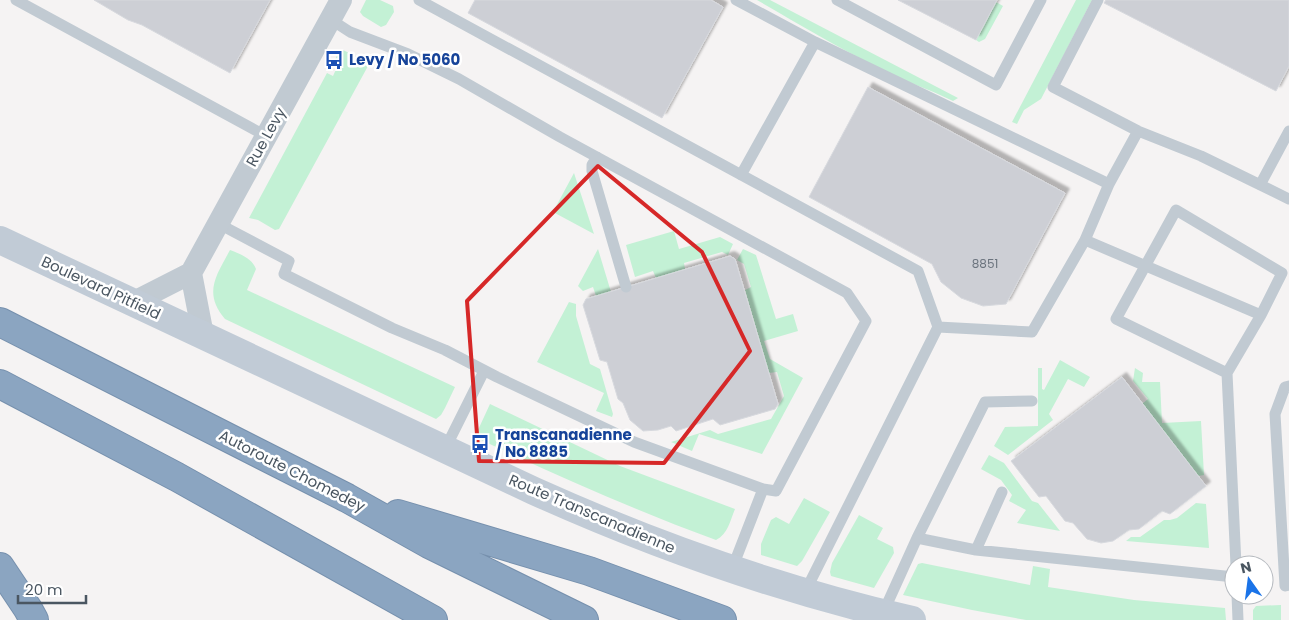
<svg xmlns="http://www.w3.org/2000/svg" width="1289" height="620" font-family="Poppins,sans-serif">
  <defs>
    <filter id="shadow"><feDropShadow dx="4.5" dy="-4.5" stdDeviation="1" flood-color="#0004"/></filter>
  </defs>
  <rect width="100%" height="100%" fill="#f5f3f3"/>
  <path fill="#c3f1d5" d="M366,0H380L393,6L394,12L386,25L381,27L363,16L360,12Z
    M757,0H770L958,98L953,101C929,89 903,81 879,68C837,47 797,23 757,0Z
    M1076,0H1092L1041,99L1024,110L1017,124L1012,122Z
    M996,2L1003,6L985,39L979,42L976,40Z
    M343,50L368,62V66L279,229L275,230L258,220L249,218L327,73L333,76L338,65L334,62L339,51Z
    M574,173L594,234L553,212Z
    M674,231L679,249L720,237L733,244L728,255L722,252L684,263L685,269L656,278L653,271L635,277L626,245Z
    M598,249L611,292L596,296L593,287L583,291L578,286Z
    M743,249L756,255L776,319L793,314L798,331L764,341L770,359L803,378L762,454L699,434L692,451L671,442L710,430L718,434L771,419L784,396L777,372L769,373L745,290L751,287L744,264L737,260Z
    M230,250C240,254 252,258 256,269L247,290L455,387L445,408L441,415L436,419L225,319C203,293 216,276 230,250Z
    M569,302L576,304V316L590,364L600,369L613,414L612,417L596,411L604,393L537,362Z
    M1060,360L1090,377L1084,387L1068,379L1049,414L1053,420L1008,455L994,446L1005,427L1038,426V368H1042V389L1044,390Z
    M1135,368L1143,373L1142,382H1160L1162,423L1201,421L1204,475L1198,476L1142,404L1148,399L1133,381Z
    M490,404L620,466L735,509C730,521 728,534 716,540C634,510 556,475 477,438L478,430Z
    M989,455L1004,463L1032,501L1038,503L1060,531L1017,523L1026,510L1009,501L1012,495L1001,480L981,469Z
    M804,498L830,512L802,561L797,566L761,555V544L771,520L776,517L789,524Z
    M1196,503L1206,504L1209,548L1126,541L1131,537H1140L1164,520H1170L1177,518Z
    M859,515L883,528L877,539L893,547L894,553L874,588L831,576L830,572L832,563Z
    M922,563L1030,585L1033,566L1050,569L1048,587L1134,600L1225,608L1226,620H1026L972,610L903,595L918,564Z
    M1281,605V620H1253V610L1256,606Z"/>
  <path fill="#cdcfd5" stroke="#d7d9de" filter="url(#shadow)" d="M94,0H270L230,73L142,25L128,20Z
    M475,0H711L723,7L662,118L468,13Z
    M898,0H997L976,40Z
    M1106,0H1289V66L1276,91L1104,3Z
    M868,87L1065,193L1006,304L983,306L961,298L941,282L932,264L809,197Z
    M730,256L735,259L778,404L775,409L720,425L713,419L676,431L671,426L658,430L643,431L630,420L623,403L618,399L607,362L600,360L583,305L586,299Z
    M1122,377L1206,486L1170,514L1162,511L1139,529L1129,530L1113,541L1101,543L1087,539L1073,523L1065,521L1046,496L1039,497L1011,461Z"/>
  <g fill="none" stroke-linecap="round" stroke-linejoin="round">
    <g stroke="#7690ad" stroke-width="30">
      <path id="highway" d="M0,322L347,498L429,544L584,620
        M0,384L177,477L433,620
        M398,514L589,571L722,620
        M0,567L28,609L34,620"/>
    </g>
    <path stroke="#c1cad2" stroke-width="11" d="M16,0L266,136
      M419,0L918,271L938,327
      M736,0L815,42L741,175
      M837,0L996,85L1041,0
      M1098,0L1053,87L1138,131L1201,156L1289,199
      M815,42L1109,184L1085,240
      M597,157L592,165V171L626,287
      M1109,184L1138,131
      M1260,185L1289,131
      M219,224L289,261L284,274L392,328L445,350L497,377L634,442L763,489L776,491L866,321L847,293L560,137L459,79L408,54L350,32L330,19
      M1227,373L1116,319L1176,210L1282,273L1261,315
      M1289,386L1285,387L1275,414L1285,586L1289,585
      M445,449L484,371
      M917,538L985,402L1032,401
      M976,550L1002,492
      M732,569L763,489
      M805,592L938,327L1032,332L1085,240L1261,315L1227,373L1236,565
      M1237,595L1238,620
      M883,613L917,538L976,550L1234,577"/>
    <path stroke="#c1cad2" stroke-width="22" d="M191,273L203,335
      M134,302L191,273L341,0"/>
    <path stroke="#c1cbd6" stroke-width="28" d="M0,240L534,491C656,546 781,590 912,620"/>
    <use href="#highway" stroke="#8ba5c1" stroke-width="28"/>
  </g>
  <path fill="none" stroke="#d62828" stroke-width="4" stroke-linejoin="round" d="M598,166L702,252L750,351L664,463L479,461L467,301Z"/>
  <defs>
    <g id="bus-bare" transform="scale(1.5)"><path d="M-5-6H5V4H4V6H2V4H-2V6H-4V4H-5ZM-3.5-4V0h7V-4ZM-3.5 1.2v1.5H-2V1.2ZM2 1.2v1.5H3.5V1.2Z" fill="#1a4fb4" stroke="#fff" stroke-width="2.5" paint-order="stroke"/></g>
  </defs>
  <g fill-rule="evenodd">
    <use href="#bus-bare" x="334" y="60"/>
    <use href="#bus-bare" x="480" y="444"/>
  </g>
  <g text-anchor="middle" stroke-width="5" stroke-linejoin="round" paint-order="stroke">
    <g font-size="12" fill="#6b747e">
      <text x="985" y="268">8851</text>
    </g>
    <g font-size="15" font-weight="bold" fill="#164399" stroke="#fff" text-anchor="start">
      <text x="349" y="65">Levy / No 5060</text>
      <text x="495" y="440">Transcanadienne<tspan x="495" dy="17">/ No 8885</tspan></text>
    </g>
    <g font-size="15" fill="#4a5661" stroke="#fff">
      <text transform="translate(266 137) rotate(-61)" y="5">Rue Levy</text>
      <text transform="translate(101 288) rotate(25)" y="5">Boulevard Pitfield</text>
      <text transform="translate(292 471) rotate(27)" y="5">Autoroute Chomedey</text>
      <text transform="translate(592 514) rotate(23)" y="5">Route Transcanadienne</text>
    </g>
  </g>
  <g transform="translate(1249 580) rotate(346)"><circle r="24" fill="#ffffff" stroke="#b7bbc0"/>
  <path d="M0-4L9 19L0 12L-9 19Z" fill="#1a73e8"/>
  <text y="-8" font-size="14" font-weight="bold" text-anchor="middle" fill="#4a5661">N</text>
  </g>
  <path d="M18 595v8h68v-8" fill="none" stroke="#4a5661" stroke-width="2.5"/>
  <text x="25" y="595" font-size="15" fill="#4a5661" stroke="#ffffff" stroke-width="4" paint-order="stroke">20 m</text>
</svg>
